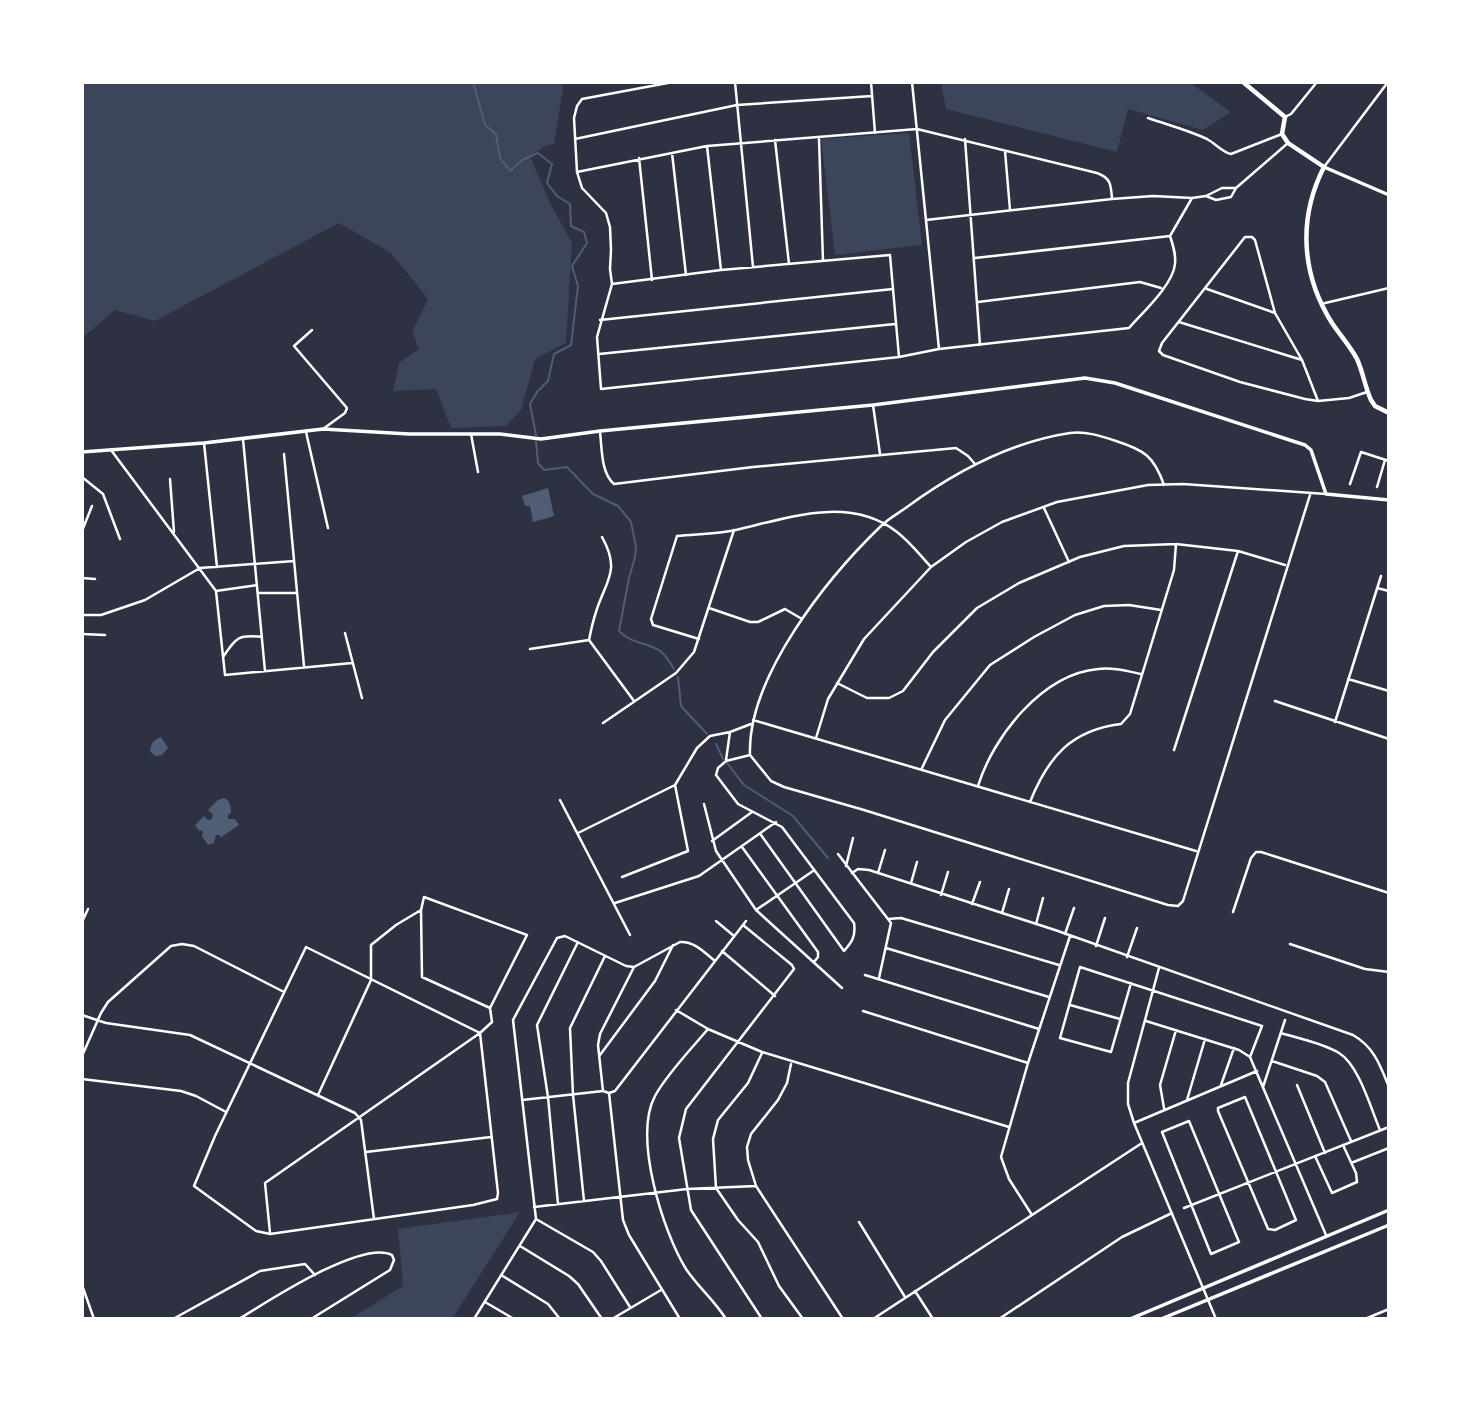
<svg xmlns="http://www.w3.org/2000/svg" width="1471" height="1401" font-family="'Nunito Sans',sans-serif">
  <rect width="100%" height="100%" fill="#2d3142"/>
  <path fill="#3c4559" d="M82,82H564L554,144L547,145L530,156L551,205L572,243L566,343L535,359L521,410L506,426L451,428L436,389L393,391L399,363L419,349L412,332L428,299L391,253L339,223L155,321L115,310L82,338Z
    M941,82H1189L1231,112L1203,130L1128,109L1117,152L946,109Z
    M909,133L922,245L835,255L821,139Z
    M520,1212L452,1319H350L403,1286L398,1229Z"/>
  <path fill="#4f5d75" d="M548,488L554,516L533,522L530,506H525L522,496Z
    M161,737L168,748L162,755L155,756L150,751C151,742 154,740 161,737Z
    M224,798C230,800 231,807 231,813L228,815V819H235L239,825L220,838V835H216L214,843L208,845L202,836L203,832L201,830L199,831L195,825L204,816L208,820L212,819L213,815L208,810L218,800Z"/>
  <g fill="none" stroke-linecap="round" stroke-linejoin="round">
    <path stroke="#4f5d75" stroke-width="2" d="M473,82L485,125L496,134L500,158L510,171L522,160L538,153L552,164L547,183L557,196L570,204L571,226L584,232L587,243L572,266L578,286L571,345L554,354L548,381L537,392L530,404L536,435
      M536,441L538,463L544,470L567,467L593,494L618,506L631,522L636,547L635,557L629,578L619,631C631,644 647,642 660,651C666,655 670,662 674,669
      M678,677L681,706L707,734
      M716,744L723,759
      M727,763L744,785L793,816L828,858"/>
    <path stroke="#fff" stroke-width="2.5" d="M673,82L582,99L577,106L574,118L577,172L582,188L606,213L610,227L611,250L610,269L612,284L597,337L601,389L899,357L939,349L1129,328C1142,313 1173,285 1175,264C1176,254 1173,245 1170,236
      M735,82L753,267
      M871,82L875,133
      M912,82L939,349
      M1285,117L1291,114L1317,82
      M1148,118C1168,125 1188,130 1207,139C1216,144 1222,152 1231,154L1282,134
      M575,139L737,105L872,96
      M819,139L823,261
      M965,139L980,345
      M775,140L789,264
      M707,146L721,270
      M1005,151L1010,210
      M672,153L686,275
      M639,158L652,280
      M1324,167L1388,82
      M577,172L707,146L917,129L1097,173C1111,178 1111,185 1112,199
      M1206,196L1216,200L1231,197L1236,188L1288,143
      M926,220L1112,199L1153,196L1192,198L1206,196L1222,188H1236
      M975,258L1170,236L1192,198
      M612,284L721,270L890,255L899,357
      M1207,289L1275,313
      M978,302L1140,282L1161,288
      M1321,304L1389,288
      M600,320L893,289
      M1179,322L1302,360
      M312,330L294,346L347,408L345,413L323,429
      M599,354L895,324
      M1318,401L1302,360L1275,313L1255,240L1252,237H1245L1162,343L1159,351L1163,355L1240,382L1305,399L1318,401L1349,398L1367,392
      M873,405L880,454
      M306,432L328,528
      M600,432C602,449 601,473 614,484L753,467L956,448L968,456L975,464
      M471,434L478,472
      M243,439L265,671
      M204,443L217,567
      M111,450L216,591L225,675L352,663
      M284,454L304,666
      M82,477L103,494L120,539
      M170,479L174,532
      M1350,484L1361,452L1389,461
      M1164,485C1154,456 1144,450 1116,441C1101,436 1086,431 1070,433C1010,442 955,472 907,507C899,513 889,518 881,526C828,577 747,677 750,755L771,781L784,787L864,810L1168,905L1178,906L1183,901L1310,495
      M1377,487L1385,460
      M1044,508L1069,562
      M82,531L92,506
      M82,578L95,579
      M1377,588L1389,591
      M216,591L257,585
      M258,593H297
      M709,608L750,622H758L785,609L802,619
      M82,615H101L145,600L200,568L294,561
      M345,633L362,698
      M82,634L105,635
      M699,639L653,625L651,619L677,536C696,534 717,534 736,530C788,518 849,495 897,532C910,542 920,555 931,567
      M589,640C591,630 593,621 596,612C606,580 621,571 602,537
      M589,640L634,701
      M530,649L589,640
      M223,657C236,638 238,634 262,637
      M1348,679L1389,691
      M837,683L867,698H889L903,691L933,652L977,608L1019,583L1080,557L1124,546L1176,544L1238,551L1285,565
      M1275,701L1389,739
      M753,720L1196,851
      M1335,722L1381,576
      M603,723L676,673L694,652L734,530
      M816,738L828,699L864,639L931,567L966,542L1002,522L1057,502L1148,485L1183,484L1326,494
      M1174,750L1238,551
      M750,755L726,761L718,768L716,775L738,804L782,827L854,923C856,936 852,942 844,951L761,835
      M726,760L730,732
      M922,768L945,720L990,665L1034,637L1075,615L1104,606L1129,605L1161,610
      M978,786C993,737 1042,674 1098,669C1112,667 1127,671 1141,674
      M560,800L630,935
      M1030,802C1048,757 1071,730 1121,724L1130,714L1174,570L1176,544
      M704,804L716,851L756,910L842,988
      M578,833L675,785L697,748L710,736L730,732L751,724
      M712,841L752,812
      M742,847L818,952V957L814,962
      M838,854L891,923L879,978
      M846,866L853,838
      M852,873L858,869L869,870L1055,930L1353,1035C1374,1047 1380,1065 1389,1087
      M878,873L885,850
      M622,877L688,851L675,785
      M911,883L917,862
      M941,895L948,872
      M615,903L699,876L776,822
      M972,904L980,882
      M756,910L813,871
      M1233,912L1251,858L1256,852H1261L1389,893
      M1002,913L1009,889
      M888,919L901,918L1059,965
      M716,921L734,936
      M82,922L88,909
      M1036,924L1043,898
      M743,925L792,965L794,969L686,1109L679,1138L691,1210L762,1319
      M1065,934L1074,908
      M1290,944L1365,969L1389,972
      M1096,946L1105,918
      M306,947L480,1033L498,1193L497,1199L473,1205L270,1234L256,1231L194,1186L215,1136Z
      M886,948L1049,997
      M722,951L775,996
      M1127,957L1137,928
      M1159,968L1128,1083V1104L1134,1123L1216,1319
      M865,975L1039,1029
      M1131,983L1111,1052L1060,1038L1080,967L1262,1026L1250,1057
      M1070,1005L1120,1019
      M676,1010L708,1029L762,1052L1009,1127
      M863,1011L1028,1063
      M82,1015L106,1023L190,1035L355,1113L361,1120L374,1219
      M1146,1021L1239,1050L1250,1057L1326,1235
      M708,1029C692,1048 666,1075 655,1096C633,1137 663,1232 686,1269C698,1287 714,1300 726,1319
      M1281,1033C1300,1039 1323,1043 1339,1053C1359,1065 1371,1109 1380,1130
      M762,1053L748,1083L718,1120L713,1139L716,1188L738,1220L758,1242L779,1286L803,1319
      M600,1055L655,981L673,945
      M82,1056L101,1013L108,1002L171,946L182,944L194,946L284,992
      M1272,1061L1317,1076L1325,1082L1351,1141
      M791,1064L787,1083L778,1100L751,1134L747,1147L748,1160L756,1186L843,1319
      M82,1079L181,1091L196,1096L226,1112
      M1221,1085L1234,1048
      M1297,1085L1325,1153
      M1263,1087L1285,1020
      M603,1091L598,1045L600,1034L634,967L680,942C694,941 704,952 715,961
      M609,1093L623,1220L629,1235L680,1319
      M609,1093L615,1091L746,921
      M318,1095L371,980V945L396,925L421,910
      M1245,1097L1296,1220L1275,1230L1268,1229L1218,1111V1108Z
      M522,1100L603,1091L609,1093
      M1187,1100L1205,1039
      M1164,1108L1160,1085L1176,1030
      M1189,1121L1239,1242L1211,1254L1162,1132Z
      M1134,1123L1257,1071
      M366,1152L491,1137
      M1315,1156L1332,1193L1357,1182L1356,1173L1343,1145
      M1351,1163L1389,1148
      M584,1201L573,1095L570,1028L605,956
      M558,1204L548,1097L537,1025L578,942
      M534,1207L687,1189L756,1186
      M1184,1208L1389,1127
      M1032,1215L1009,1179L1001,1157L1028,1063L1070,936
      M536,1219L593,1252L601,1261L630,1307
      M859,1222L905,1297
      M270,1233L265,1183L480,1033L492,1022L490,1008L527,935L424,897L421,910L422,977L490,1008
      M520,1246L569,1276L578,1284L602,1319
      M501,1275L548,1304L560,1319
      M82,1285L94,1319
      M915,1291L933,1319
      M485,1302L514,1319
      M173,1319L260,1271L305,1264L315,1275
      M239,1319C267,1302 362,1239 392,1255L394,1260L390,1270L311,1319
      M474,1319L536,1219L513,1020L557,938L565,936L626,966L634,967
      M612,1319L661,1290
      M873,1319L1142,1143
      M999,1319L1122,1237L1172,1213
      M1365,1319L1389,1309"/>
    <path stroke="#fff" stroke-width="3.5" d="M1324,167L1389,195
      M82,452L204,443L323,429L409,434H500L541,439L600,431L873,405L1085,378L1115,383L1305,445L1311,450L1326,494L1389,500
      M1130,1319L1389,1210
      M1161,1319L1389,1225"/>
    <path stroke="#fff" stroke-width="4.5" d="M1243,82L1285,117L1282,134L1288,143L1324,167C1298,218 1301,274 1332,323C1340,335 1350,346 1357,359C1363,372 1365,387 1371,400L1375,406L1389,413"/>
  </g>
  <rect width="1471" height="1401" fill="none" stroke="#ffffff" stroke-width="168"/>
</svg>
